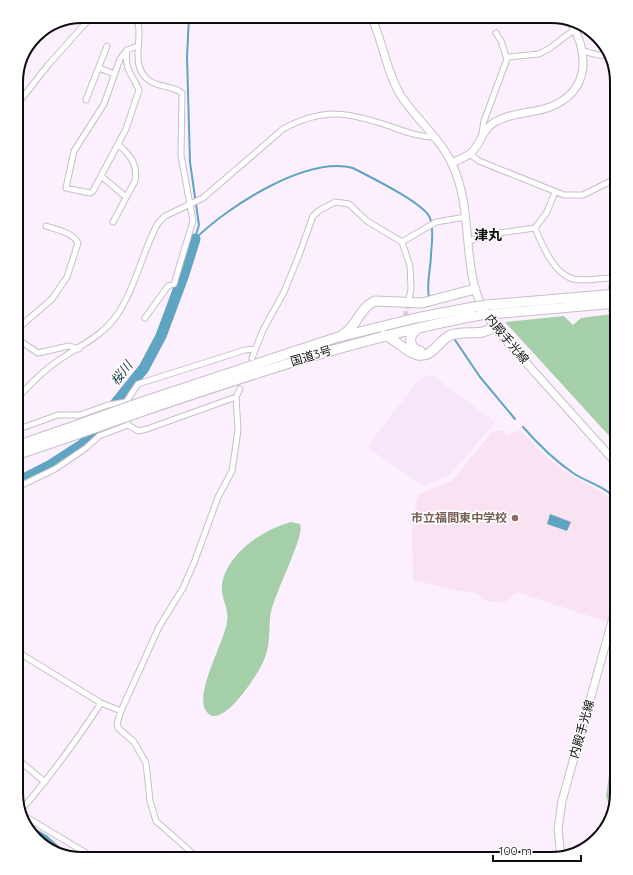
<svg xmlns="http://www.w3.org/2000/svg" width="633" height="875" font-family="Quicksand,'Noto Sans JP',sans-serif">
  <rect width="100%" height="100%" fill="#fcf0fe"/>
  <path fill="#f7e5fa" d="M432,375L495,422L450,475L424,486L368,448L376,435L421,377Z"/>
  <path fill="#f9e3f2" d="M500,430L508,435L520,430L541,452L564,471L605,494L614,503L617,508V586L607,622L517,592L504,603L492,602L485,600L476,593L455,590L413,580L412,528L415,505L419,494L452,481L493,431Z"/>
  <path fill="#a4cfa9" d="M612,314L617,319V433L612,439L505,322L564,316L573,325L581,318Z
    M291,522L300,524C306,536 271,598 270,618C269,632 270,647 264,660C260,671 221,734 206,711C194,693 224,643 227,622C230,602 214,595 227,569C239,546 266,529 291,522Z
    M617,679V794L612,813L606,796L617,720L612,694Z"/>
  <path fill="#5fa5c1" d="M550,514L571,522L567,531L547,524Z"/>
  <g fill="none" stroke-linecap="round" stroke-linejoin="round">
    <path stroke="#5fa5c1" stroke-width="2" d="M189,16L187,57L190,162L199,225L195,238
      M195,239C227,207 306,156 353,168C370,177 424,203 430,218C434,229 432,243 431,254C431,268 426,284 429,297
      M455,340L480,377L515,419
      M523,427C538,444 554,460 573,473C586,482 608,487 617,501"/>
    <path stroke="#5fa5c1" stroke-width="11" d="M16,483L49,466L83,444L144,368L161,336L183,277L195,239
      M32,833L44,840L58,853"/>
    <path stroke="#d8ceda" stroke-width="5" stroke-dasharray="5 2.5" stroke-linecap="butt" d="M610,277L611,296
      M398,345L409,300"/>
    <g stroke="#c9bdcb" stroke-width="7">
      <path id="street" d="M136,16C145,36 129,63 147,79C157,88 172,85 182,93L181,155L193,221L174,284L168,286L145,318
        M127,50C124,69 132,74 139,90L126,129L93,191L90,193L66,188L74,151L104,104L120,59L127,50L138,46
        M583,51L598,55H610
        M507,57L539,54L550,48L575,29
        M99,68L114,74
        M86,100L107,46
        M16,106L48,65L92,16
        M482,133L484,121L507,59L501,41L496,33
        M470,154L479,161L564,195H583L617,178
        M101,176L126,197
        M113,222L135,181C138,164 130,155 118,144
        M535,228C542,245 554,274 573,279C584,282 604,277 617,278
        M469,241L491,234L535,228L547,212L555,192
        M402,242L436,222L466,217
        M612,311L617,318
        M16,330L52,299L67,277L78,243C72,232 57,230 46,226
        M16,338L38,353L69,346L79,349
        M252,358L263,330L284,292L299,255L313,216L320,210L335,202L349,204L367,221L402,242L410,266L411,289L409,299
        M236,397L147,429L138,431L128,425L126,402L138,384L245,350L255,349
        M16,399C26,389 36,378 47,369C69,350 100,340 117,315C136,287 142,252 158,223L165,216L203,198L283,129C324,107 349,112 392,127C406,132 419,137 434,137
        M16,430L58,415H80L108,405L126,402
        M16,488L55,469L86,448L99,436L128,425
        M16,651L101,703L121,711
        M16,758L45,782
        M21,810C51,776 76,741 101,703
        M21,814L96,859
        M199,859L156,821L150,801L146,763L134,742L118,728L117,724L121,711L159,627L183,588L194,563L218,497L232,471L238,430L236,397L240,389"/>
    </g>
    <g stroke="#c9bdcb" stroke-width="9">
      <path id="secondary" d="M371,16C383,42 386,71 401,96C416,119 440,138 452,164C471,204 464,248 475,289C479,303 487,315 494,327L617,464
        M452,163C458,160 466,157 471,153C480,145 482,131 492,124C509,112 532,114 550,107C591,91 589,52 570,21
        M561,857L558,829L562,801L617,603"/>
    </g>
    <g stroke="#c9bdcb" stroke-width="11">
      <path id="highway" d="M487,305L617,294
        M491,314L617,303
        M419,328C410,334 408,340 414,349L420,351
        M342,335C357,327 359,308 375,301L422,303L475,289
        M384,335C396,339 406,353 418,355C432,358 439,341 449,336C459,331 472,334 483,332C487,331 491,329 494,327
        M139,403L335,338L416,318L474,307
        M143,411C255,373 363,337 480,315
        M16,446L69,428
        M16,455L69,437"/>
    </g>
    <use href="#street" stroke="#fff" stroke-width="5"/>
    <use href="#secondary" stroke="#fff" stroke-width="7"/>
    <use href="#highway" stroke="#fff" stroke-width="9"/>
    <g stroke="#c9bdcb" stroke-width="11" stroke-linecap="butt">
      <path id="highway-bridge" d="M474,307L487,305
        M480,315L491,314
        M69,428L139,403
        M69,437L143,411"/>
    </g>
    <use href="#highway-bridge" stroke="#fff" stroke-width="9"/>
  </g>
  <circle fill="#8d6e63" stroke="#fff" stroke-width="1.5" cx="515" cy="518" r="4"/>
  <g text-anchor="middle" stroke-width="3" stroke-linejoin="round" paint-order="stroke">
    <g font-size="12" fill="#0f0b10" stroke="#fff">
      <text transform="translate(507 339) rotate(50)" y="4">内殿手光線</text>
      <text transform="translate(311 356) rotate(-17)" y="4">国道3号</text>
      <text transform="translate(582 729) rotate(-74)" y="4">内殿手光線</text>
    </g>
    <g font-size="12" font-weight="bold" fill="#785e54" stroke="#fff" text-anchor="end">
      <text x="507" y="522">市立福間東中学校</text>
    </g>
    <g font-size="13" font-style="italic" fill="#163744" stroke="#fff">
      <text transform="translate(121 373) rotate(-52)" y="5">桜川</text>
    </g>
    <g font-size="14" font-weight="bold" fill="#0f0b10" stroke="#fff">
      <text x="488" y="240">津丸</text>
    </g>
  </g>
  <path d="M0 0H633V875H0ZM82 23H551A59 59 0 0 1 610 82V793A59 59 0 0 1 551 852H82A59 59 0 0 1 23 793V82A59 59 0 0 1 82 23Z" fill="#fff" fill-rule="evenodd"/>
  <path fill="none" stroke="#0f0b10" stroke-width="2" d="M82 23H551A59 59 0 0 1 610 82V793A59 59 0 0 1 551 852H82A59 59 0 0 1 23 793V82A59 59 0 0 1 82 23Z"/>
  <path d="M493 855v6h88v-6" fill="none" stroke="#0f0b10" stroke-width="2"/>
  <text x="499" y="855" font-size="12" fill="#0f0b10" stroke="#ffffff" stroke-width="3" paint-order="stroke">100 m</text>
</svg>
